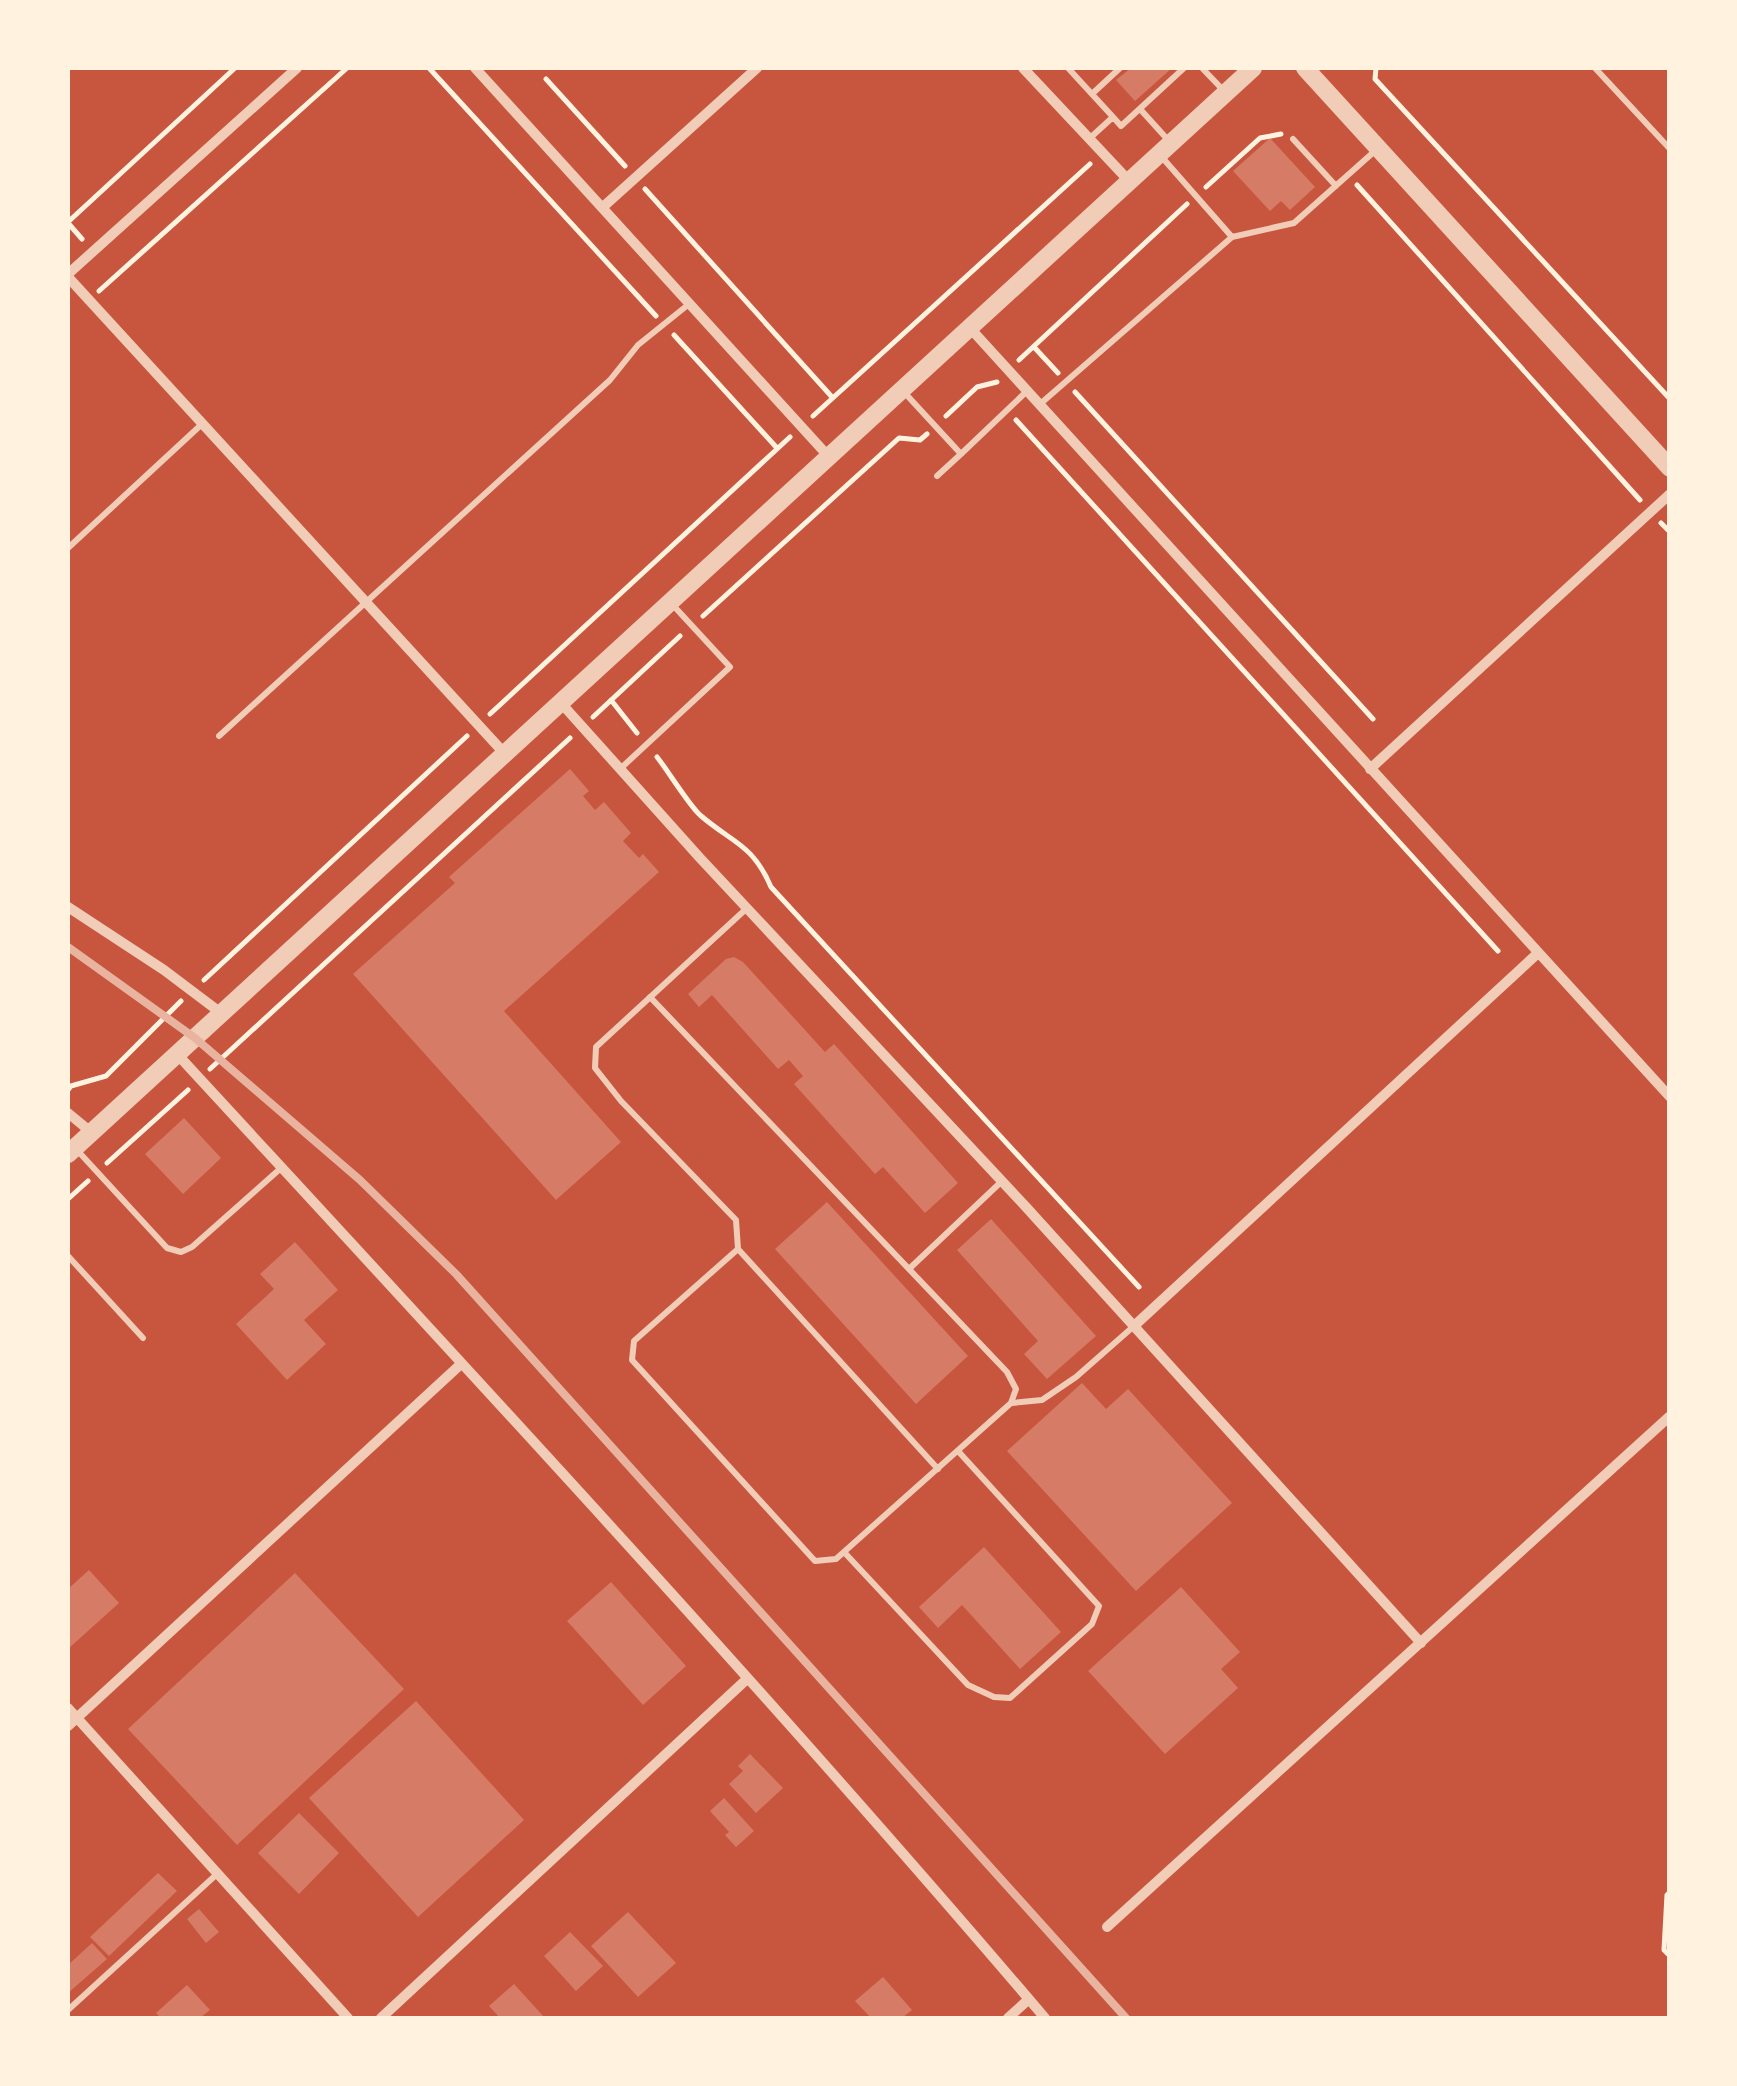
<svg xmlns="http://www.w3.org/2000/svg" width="1737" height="2086" font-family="'Work Sans',sans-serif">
  <rect width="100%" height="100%" fill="#c8553d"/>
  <path fill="#d67c66" d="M1131,68H1172L1135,101L1116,80Z
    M1270,138L1315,187L1290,210L1281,201L1270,211L1233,171Z
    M570,769L589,791L583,796L595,810L604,802L631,833L623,841L639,858L643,854L659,872L504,1011L621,1142L556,1200L353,974L455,883L449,877Z
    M734,957L743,962L825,1052L834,1044L958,1183L925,1213L883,1167L875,1174L794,1084L803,1076L789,1060L778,1069L712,995L699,1007L688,994L726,959Z
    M184,1118L221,1158L183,1194L145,1154Z
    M827,1202L968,1356L916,1404L775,1249Z
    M991,1219L1096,1336L1047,1379L1024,1354L1038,1341L957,1250Z
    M295,1242L338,1290L304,1320L326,1344L287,1380L236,1324L274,1289L260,1274Z
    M1082,1383L1106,1409L1128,1389L1232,1503L1136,1591L1007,1451Z
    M984,1547L1061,1632L1020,1669L962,1605L938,1628L919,1607Z
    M89,1570L119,1603L68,1649V1589Z
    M295,1573L404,1689L237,1845L128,1729Z
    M611,1582L686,1666L643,1705L567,1621Z
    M1181,1587L1240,1652L1221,1669L1238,1688L1165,1754L1088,1671Z
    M416,1701L524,1820L418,1917L309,1798Z
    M750,1754L783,1788L756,1813L729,1784L743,1771L738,1766Z
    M724,1798L754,1831L736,1847L725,1835L729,1832L710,1811Z
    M299,1813L339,1853L299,1894L258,1853Z
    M158,1873L177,1891L109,1956L90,1937Z
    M199,1909L219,1932L206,1943L187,1919Z
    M628,1912L676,1963L638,1997L591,1946Z
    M570,1932L603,1966L576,1991L544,1956Z
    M92,1943L107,1959L68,1993V1965Z
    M883,1977L912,2010L902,2018H871L855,2001Z
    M514,1984L545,2018H500L489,2006Z
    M187,1985L210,2010L200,2018H161L156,2013Z"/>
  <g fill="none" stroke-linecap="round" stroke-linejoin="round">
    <path stroke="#fff3e0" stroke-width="5" d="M429,68L656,316
      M1376,68L1375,79L1670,399
      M546,79L625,166
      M1357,185L1640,500
      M1206,187L1260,138L1281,134
      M645,189L832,397
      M68,222L235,68
      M68,223L82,239
      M99,291L347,68
      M674,335L777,448
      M1034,347L1058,373
      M1019,360L1187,204
      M1075,392L1373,719
      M813,416L1090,164
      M946,416L977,387L997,382
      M1016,420L1498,951
      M1661,523L1670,532
      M703,616L899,438L920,440L927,434
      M611,700L637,733
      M490,714L790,437
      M593,717L680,636
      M657,757C669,772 688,804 700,815C732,843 752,843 771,887L1139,1287
      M204,980L467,736
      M210,1069L570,738
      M68,1090L71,1086L106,1076L181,1001
      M107,1163L188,1090
      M68,1199L88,1181
      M1670,1892L1667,1895L1664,1950L1670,1956"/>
    <path stroke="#f1ccb7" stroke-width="6" d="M1068,68L1113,117L1090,138
      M1202,68L1225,92
      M1595,68L1670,149
      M1092,94L1120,68
      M1140,109L1169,141
      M1113,117L1121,126L1184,68
      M1293,139L1336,186
      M1232,237L1294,223L1376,150
      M903,391L961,454L1027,391
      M1039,405L1232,237L1160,155
      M937,476L961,454
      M68,548L202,424
      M219,736L610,380L638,345L689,304
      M620,769L730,667L671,603
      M650,997L1007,1372L1016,1389L1011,1403L836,1559L815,1561L632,1360L634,1341L738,1249L736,1220L621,1101L595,1068L596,1047L746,909
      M77,1150L167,1248L181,1252L192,1247L281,1168
      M738,1249L938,1469
      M68,1256L143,1338
      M909,1269L1001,1182
      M1012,1403L1042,1400L1076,1377L1134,1326
      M844,1552L968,1685L994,1697L1010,1698L1092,1624L1099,1606L958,1451
      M68,2010L217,1874"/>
    <path stroke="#f1ccb7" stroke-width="10" d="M475,68L829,457
      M1023,68L1130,182
      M603,207L757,68
      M68,274L297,68
      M68,277L505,754
      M970,328L1670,1097
      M561,703L700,858L1026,1207L1421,1643
      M1370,769L1670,494
      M68,907L164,970L221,1013
      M177,1054C470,1372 765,1689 1045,2018
      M68,1113L91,1132
      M1134,1326L1538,953
      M68,1708L348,2018
      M68,1726L461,1364
      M1107,1927L1670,1416
      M381,2018L747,1679
      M1008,2018L1029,1999"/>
    <path stroke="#f1ccb7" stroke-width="18" d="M1305,68L1670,468
      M68,1154L1253,68"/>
    <path stroke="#e9b49f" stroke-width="8" d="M68,947L195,1038L360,1180L456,1274L1126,2018"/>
  </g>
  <rect width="1737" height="2086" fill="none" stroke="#fff3e0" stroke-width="140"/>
</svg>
